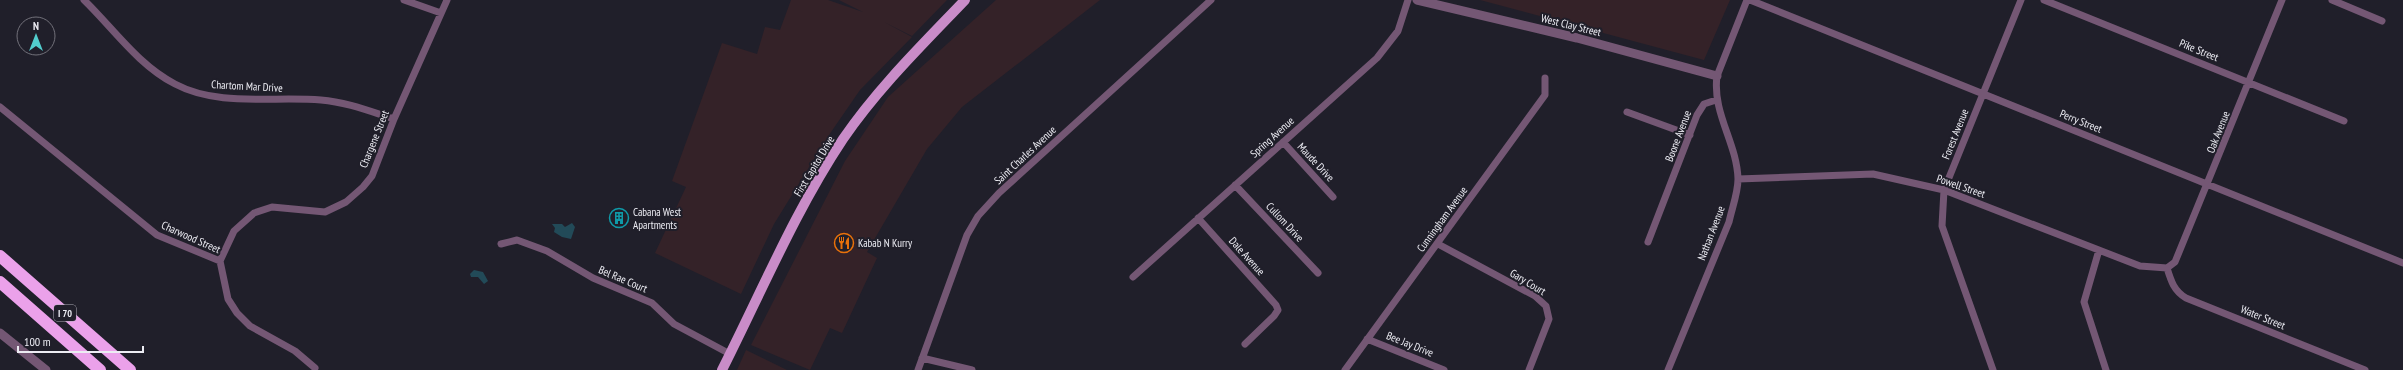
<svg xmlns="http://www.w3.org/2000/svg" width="2403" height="370" font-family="'PT Sans Narrow',sans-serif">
  <rect width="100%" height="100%" fill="#201f2a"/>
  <path fill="#342228" d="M791,0H828L863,12L839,0H947L912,36L884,22L912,37L860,90L829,135L774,224L741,294L655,253L686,187L672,181L722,43L757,54L765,27L780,30Z
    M996,0H1100L962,107L927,149L867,252L877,258L842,333L830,328L810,370L751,345L845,161L888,97Z
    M1480,0H1730L1704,60Z
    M746,350L787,370H737Z"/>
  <path fill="#224a58" d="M572,223L575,227L571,239L562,237L554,232L555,228L552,224H562L565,227Z
    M474,270L483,272L488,281L484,284L478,277H471L470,274Z"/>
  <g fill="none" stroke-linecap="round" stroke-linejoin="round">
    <path stroke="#745774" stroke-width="7" d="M84,0C113,28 138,65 175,84C218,107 273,96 321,100C346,102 369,111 394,119
      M404,0L441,13
      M1750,0L2403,263
      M2044,0L2344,121
      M2332,0L2382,21
      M0,107L157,235L220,261L228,299L237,313L250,326L295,351L315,368
      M1627,112L1690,135
      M1283,142L1333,197
      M1738,179L1873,174L1944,190L2140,266L2167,268
      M1235,185L1318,273
      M1198,218L1276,305L1278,310L1274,316L1245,344
      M1648,242L1697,115L1704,104L1716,100
      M501,244L517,240L547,251L593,278L652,303L674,324L730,354
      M1438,244L1535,296L1546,306L1549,319L1529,370
      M2099,250L2084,302L2106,370
      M220,261L234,231L254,213L272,207L325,212L346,202L363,187L372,176L394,119L447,0
      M2167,268L2175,262L2282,0
      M2167,268C2171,281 2174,291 2186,298L2365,370
      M1133,277L1377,58L1398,31L1408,0
      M1367,339L1444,370
      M922,358L972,370
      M918,370L967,235L978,216L999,193L1211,0
      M1345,370L1545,95V78
      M1668,370L1729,222C1732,208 1738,193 1738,179C1737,143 1712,113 1717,76L1747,0
      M1993,370L1942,226L1944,190L2021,0"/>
    <path stroke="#745774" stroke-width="9" d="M1417,0L1577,38L1717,76
      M0,333L46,370"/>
    <path stroke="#c98cc8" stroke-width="10" d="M722,370C761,293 795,211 843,139C878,88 922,45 965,0"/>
    <path stroke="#eba1ea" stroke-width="12" d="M0,256L130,370
      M0,282L100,370"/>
  </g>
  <defs>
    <g id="building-ring" transform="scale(1)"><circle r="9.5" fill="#201f2a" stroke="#0f9aa8" stroke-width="1.5"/><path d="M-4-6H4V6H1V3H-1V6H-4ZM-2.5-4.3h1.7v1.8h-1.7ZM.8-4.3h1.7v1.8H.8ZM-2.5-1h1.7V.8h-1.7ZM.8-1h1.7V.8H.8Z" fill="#0f9aa8"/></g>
    <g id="restaurant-ring" transform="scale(1)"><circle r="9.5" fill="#201f2a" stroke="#e8710a" stroke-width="1.5"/><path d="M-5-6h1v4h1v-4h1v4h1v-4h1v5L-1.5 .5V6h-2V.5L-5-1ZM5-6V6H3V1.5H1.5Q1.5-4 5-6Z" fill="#e8710a"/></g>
  </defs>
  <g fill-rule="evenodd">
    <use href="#building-ring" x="619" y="218"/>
    <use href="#restaurant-ring" x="844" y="243"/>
  </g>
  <g text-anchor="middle" stroke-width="4" stroke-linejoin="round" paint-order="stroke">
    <rect fill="#201f2a" stroke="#afaeb7" stroke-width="1" x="54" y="305" width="22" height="16" rx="3"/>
    <g font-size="10" font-weight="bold" fill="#ececf3">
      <text x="65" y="317">I 70</text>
    </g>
    <g font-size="11" fill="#ececf3" stroke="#201f2a">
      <text transform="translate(1571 25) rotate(14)" y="4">West Clay Street</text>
      <text transform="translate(2199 50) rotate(22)" y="4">Pike Street</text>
      <text transform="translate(247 86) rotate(3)" y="4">Chartom Mar Drive</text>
      <text transform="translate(2081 121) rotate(22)" y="4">Perry Street</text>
      <text transform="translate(2218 132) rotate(-68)" y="4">Oak Avenue</text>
      <text transform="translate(1955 134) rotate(-68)" y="4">Forest Avenue</text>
      <text transform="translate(1678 136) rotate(-69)" y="4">Boone Avenue</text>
      <text transform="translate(1272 137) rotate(-42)" y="4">Spring Avenue</text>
      <text transform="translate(374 139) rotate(-68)" y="4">Chargene Street</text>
      <text transform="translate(1025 155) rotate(-43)" y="4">Saint Charles Avenue</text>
      <text transform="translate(1316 162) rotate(47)" y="4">Maude Drive</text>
      <text transform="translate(814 166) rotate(-59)" y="4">First Capitol Drive</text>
      <text transform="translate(1961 186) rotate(19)" y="4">Powell Street</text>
      <text transform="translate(1442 219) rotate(-54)" y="4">Cunningham Avenue</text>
      <text transform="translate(1285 222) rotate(47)" y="4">Cullom Drive</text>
      <text transform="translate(1711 233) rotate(-69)" y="4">Nathan Avenue</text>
      <text transform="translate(191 237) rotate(24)" y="4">Charwood Street</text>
      <text transform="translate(1247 256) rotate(48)" y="4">Dale Avenue</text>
      <text transform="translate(623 279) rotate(23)" y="4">Bel Rae Court</text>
      <text transform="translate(1528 282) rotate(31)" y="4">Gary Court</text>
      <text transform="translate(2263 317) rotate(22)" y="4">Water Street</text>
      <text transform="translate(1410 344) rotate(22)" y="4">Bee Jay Drive</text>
    </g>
    <g font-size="11" fill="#ececf3" stroke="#201f2a" text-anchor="start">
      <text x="633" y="216">Cabana West<tspan x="633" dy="13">Apartments</tspan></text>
      <text x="858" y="247">Kabab N Kurry</text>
    </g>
  </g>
  <g transform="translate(36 36)"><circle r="19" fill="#201f2a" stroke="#72717a"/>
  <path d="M0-3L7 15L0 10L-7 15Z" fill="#52cdcd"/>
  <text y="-6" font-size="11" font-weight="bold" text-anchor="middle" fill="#ececf3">N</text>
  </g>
  <path d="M18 346v6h125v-6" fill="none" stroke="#ececf3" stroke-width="2"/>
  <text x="24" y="346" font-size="12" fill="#ececf3" stroke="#201f2a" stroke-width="3" paint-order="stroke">100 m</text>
</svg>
